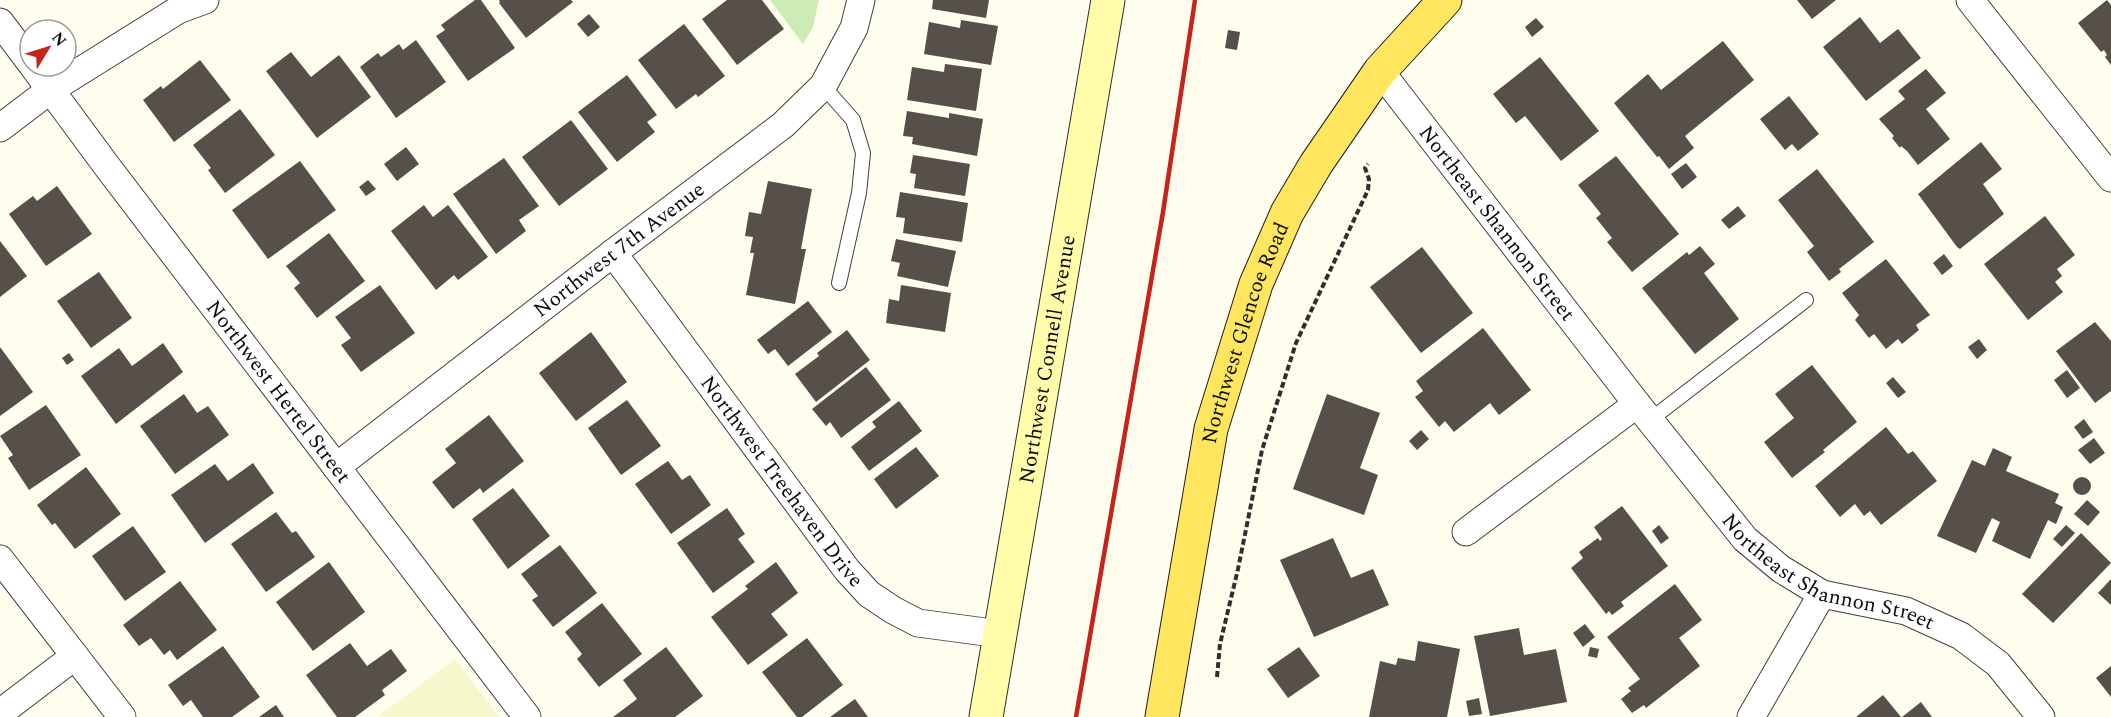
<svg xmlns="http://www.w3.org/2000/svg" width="2111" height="717" font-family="Spectral,serif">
  <rect width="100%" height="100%" fill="#fffdee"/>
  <path fill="#f7f7cc" d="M455,659L499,717H377Z"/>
  <path fill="#cdecb5" d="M770,0H819L813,27L803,44Z"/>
  <path fill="#574f49" d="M475,0H481L515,48L468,81L436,36L445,30L441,25Z
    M499,0H571L573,2L526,38L499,3L500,2Z
    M727,0H762L784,29L737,65L702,19Z
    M933,0H989L986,18L932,9Z
    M1797,0H1836L1812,19Z
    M2107,0L2111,5V65L2105,57L2107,55L2104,50L2101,52L2078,23Z
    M589,14L600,27L588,37L577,24Z
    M1860,17L1880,43L1898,29L1921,58L1866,101L1823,47Z
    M1536,18L1544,27L1532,37L1525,27Z
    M961,20L998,26L991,65L924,54L929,22L960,28Z
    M684,24L725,76L698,97L696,94L676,109L638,60Z
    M1228,30L1240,32L1237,50L1225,48Z
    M416,40L446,82L396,118L360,67L378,53L381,57L399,44L403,50Z
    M1723,41L1754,80L1685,136L1694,148L1669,169L1659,156L1657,157L1614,103L1648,74L1661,90Z
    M291,52L311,77L339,55L371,97L317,138L266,71Z
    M1540,57L1599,131L1561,161L1525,116L1516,123L1493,94Z
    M200,60L231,100L174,142L143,100L161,86L163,89Z
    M945,64L982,69L976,111L907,100L912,67L944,72Z
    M1926,69L1946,93L1926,109L1950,139L1918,165L1907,151L1901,146L1900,148L1892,138L1894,136L1879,119L1905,99L1898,91Z
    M627,75L657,115L647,122L655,132L617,162L578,112Z
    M1789,96L1819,134L1798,151L1792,144L1785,150L1760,119Z
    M240,109L275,155L225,193L208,170L211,168L193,145Z
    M907,111L949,118V113L983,119L977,156L912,144L913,137L903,136Z
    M571,120L608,169L559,206L522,157Z
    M1981,142L2002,169L1983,184L2004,214L1960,249L1957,247L1918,194Z
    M406,147L419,164L397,181L384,164Z
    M913,155L970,164L965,196L914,188L916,174L910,173Z
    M1616,156L1679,234L1632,272L1607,242L1612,238L1596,218L1601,214L1578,185Z
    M504,158L539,206L519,220L526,231L496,254L453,194Z
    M300,161L336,210L268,259L232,210Z
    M1686,163L1697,177L1682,189L1671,174Z
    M1817,169L1874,242L1839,269L1841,272L1829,281L1807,252L1814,246L1778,200Z
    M368,180L376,189L366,196L359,187Z
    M768,181L812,189L801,249H806L795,304L746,295L754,253H750L753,237L745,236L749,212L761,214Z
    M57,186L92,234L46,266L9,214L33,196L37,201Z
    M900,192L968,203L962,242L903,233L905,218L896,217Z
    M424,205L433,217L448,205L488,257L458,280L454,275L436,290L391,231Z
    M1738,206L1746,216L1729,229L1721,220Z
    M2045,216L2075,255L2057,269L2062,276L2055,282L2063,292L2028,320L1984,264Z
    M329,233L365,281L317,318L294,288L300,283L286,266Z
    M896,239L956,251L948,287L897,276L900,263L891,261Z
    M0,241L27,276L0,297Z
    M1700,246L1715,264L1704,273L1739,319L1695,354L1642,288L1687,252L1689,255Z
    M1422,247L1473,313L1421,353L1370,287Z
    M1944,254L1953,266L1942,275L1933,263Z
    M1886,259L1930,315L1916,325L1919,330L1902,344L1898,339L1886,349L1874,334L1869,338L1855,320L1859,315L1842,293Z
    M99,272L132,318L91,348L57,301Z
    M380,285L415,333L361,372L341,345L351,338L335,317Z
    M901,285L951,293L945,332L886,323L889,299L899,301Z
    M808,301L832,332L788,366L775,349L768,354L757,340Z
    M2095,322L2111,341V391L2095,403L2056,351Z
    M1483,328L1531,390L1499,415L1490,403L1454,432L1445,421L1439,427L1415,397L1423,391L1416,381Z
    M847,330L870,360L816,402L795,374L819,356L817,353Z
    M591,332L627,382L576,421L539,373Z
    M1979,339L1987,350L1977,359L1968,347Z
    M163,343L183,372L116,424L81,376L119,348L132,366Z
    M0,347L33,392L0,416Z
    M69,353L74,360L67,365L62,358Z
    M1812,365L1857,422L1823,450L1825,452L1792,478L1764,442L1794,418L1775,394Z
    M866,367L891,400L841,438L830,422L826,426L812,409Z
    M2067,370L2080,388L2067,398L2054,380Z
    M1893,377L1906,392L1898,398L1886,383Z
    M184,394L197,413L208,406L229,435L175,474L140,426Z
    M1327,394L1380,413L1360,468L1378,475L1364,515L1293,489Z
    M627,400L661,446L621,475L588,428Z
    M899,401L922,431L869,471L851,447L876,427L872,422Z
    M46,405L81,455L29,490L8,458L13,455L0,436Z
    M489,415L524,461L483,493L480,488L453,509L432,482L456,463L445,449Z
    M2084,419L2093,432L2083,439L2074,427Z
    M1886,427L1908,454L1913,451L1937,481L1881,525L1870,511L1864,516L1855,504L1840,517L1815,486Z
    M1421,430L1429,439L1417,450L1409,441Z
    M2094,438L2105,453L2090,464L2078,450Z
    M916,447L939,476L896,509L874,479Z
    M1993,448L2012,457L2006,471L2059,494L2055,503L2063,507L2056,524L2048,520L2030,559L1992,541L2000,522L1992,518L1976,553L1937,536L1972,460L1985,466Z
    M668,461L682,480L690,475L711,505L671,534L635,484Z
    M253,463L274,493L205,543L171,495L215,464L228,481Z
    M86,467L121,514L75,549L55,523L52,525L37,505Z
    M2073 486a9 9 0 1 1 18 0a9 9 0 1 1-18 0Z
    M513,488L550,536L508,569L472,519Z
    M2087,500L2100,512L2088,526L2074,514Z
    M1622,506L1668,566L1621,602L1624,606L1612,615L1609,611L1606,614L1571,568L1583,558L1579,552L1598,538L1600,541L1602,539L1594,527Z
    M727,508L745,534L738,539L755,562L713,593L677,543Z
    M276,512L292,533L296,531L315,557L266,592L231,544Z
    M1659,525L1669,538L1661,544L1652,531Z
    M2066,525L2075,533L2062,547L2053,539Z
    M133,526L166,572L125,601L92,556Z
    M2081,533L2111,563L2053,623L2022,594Z
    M1333,538L1351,578L1373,569L1389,605L1314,637L1280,560Z
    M560,545L597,593L553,627L532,600L538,596L521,574Z
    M329,562L365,612L313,651L276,602Z
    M776,562L798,593L771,614L788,635L748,665L711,617L748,589L745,586Z
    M2111,579V605L2098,593Z
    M180,581L217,630L177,660L170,650L164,655L151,638L139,646L123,625Z
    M1675,584L1702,620L1679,638L1700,666L1646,708L1644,705L1632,713L1621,699L1631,691L1628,688L1640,679L1607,637Z
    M602,603L642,654L599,687L577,659L582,654L565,632Z
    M1585,624L1595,637L1583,647L1573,633Z
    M1519,628L1524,655L1556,649L1567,702L1490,716L1474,636Z
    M807,638L843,685L802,717H797L762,672Z
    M1418,641L1460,649L1447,717H1369L1380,661L1396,665L1398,658L1415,661Z
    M350,643L367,666L391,649L407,671L382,690L385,695L355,717H337L306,675Z
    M223,646L260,697L232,717H203L191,700L183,706L168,685Z
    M666,647L703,696L675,717H613L637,699L623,680Z
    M1299,647L1320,676L1288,698L1267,669Z
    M1590,647L1599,649L1597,658L1588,656Z
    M2111,666V697L2096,678Z
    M1883,695L1901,717H1856Z
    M1479,698L1482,714L1469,716L1466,701Z
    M855,699L868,717H830Z
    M1921,702L1932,717H1902Z
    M276,705L284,717H259Z"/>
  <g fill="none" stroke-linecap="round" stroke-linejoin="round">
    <g stroke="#404040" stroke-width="16">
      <path id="lane" d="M823,86L853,120L863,153L859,193L839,283
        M1650,420L1806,300"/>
    </g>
    <g stroke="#404040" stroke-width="29">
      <g id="street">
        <path d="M1970,0L2111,178"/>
        <path d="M0,22L30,62"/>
        <path id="s1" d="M33,66L106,165L527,717"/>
        <path id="s2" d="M1380,71L1637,404L1745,539L1781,569L1822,594L1906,611L1961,636L1998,664L2041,717"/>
        <path d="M0,128L50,90L178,10L205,0"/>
        <path id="s3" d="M613,253L847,570L869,594L893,610L918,623L1000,634"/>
        <path id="s4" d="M336,467L613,253L783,125L823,86L854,28L861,0"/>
        <path d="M1466,532L1637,404"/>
        <path d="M0,559L122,717"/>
        <path d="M0,713L75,656"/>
        <path d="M1751,717L1822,594"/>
      </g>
    </g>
    <g stroke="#2f2f2f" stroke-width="35">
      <g id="secondary">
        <path id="s5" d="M986,717L1108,0"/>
      </g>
    </g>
    <g stroke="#1e1e1e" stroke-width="35">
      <g id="primary">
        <path id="s6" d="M1162,717L1211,429L1256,284L1287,213L1316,164L1380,71L1445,0"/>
      </g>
    </g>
    <path stroke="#2f2f2f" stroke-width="4" stroke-dasharray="6 3" stroke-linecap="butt" d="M1217,677L1220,644L1238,569L1262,450L1296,343L1368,190L1369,179L1365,168L1368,164"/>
    <use href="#lane" stroke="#fff" stroke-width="14"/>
    <use href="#street" stroke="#fff" stroke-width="27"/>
    <use href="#secondary" stroke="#fffda9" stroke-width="33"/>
    <use href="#primary" stroke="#ffe65e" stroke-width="33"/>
    <path stroke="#c6231d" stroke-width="4.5" d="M1076,717L1163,212L1195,0"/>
  </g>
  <g text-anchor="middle" stroke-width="6" stroke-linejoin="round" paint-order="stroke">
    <g font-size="21" fill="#0d0d0d" stroke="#fff">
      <text dy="7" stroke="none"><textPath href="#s2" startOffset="192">Northeast Shannon Street</textPath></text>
      <text dy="7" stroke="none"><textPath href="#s4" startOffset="357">Northwest 7th Avenue</textPath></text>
      <text dy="7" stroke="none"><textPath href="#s6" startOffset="394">Northwest Glencoe Road</textPath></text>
      <text dy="7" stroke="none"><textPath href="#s5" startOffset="363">Northwest Connell Avenue</textPath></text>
      <text dy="7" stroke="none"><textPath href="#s1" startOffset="408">Northwest Hertel Street</textPath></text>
      <text dy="7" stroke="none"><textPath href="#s3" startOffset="284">Northwest Treehaven Drive</textPath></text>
      <text dy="7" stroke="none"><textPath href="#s2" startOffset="684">Northeast Shannon Street</textPath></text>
    </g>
  </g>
  <g transform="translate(48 48) rotate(52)"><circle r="28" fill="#ffffff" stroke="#9e9e9e" stroke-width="1.5"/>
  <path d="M0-4.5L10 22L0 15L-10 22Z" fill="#c6231d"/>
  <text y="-9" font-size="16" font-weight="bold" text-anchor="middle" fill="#0d0d0d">N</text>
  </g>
</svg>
